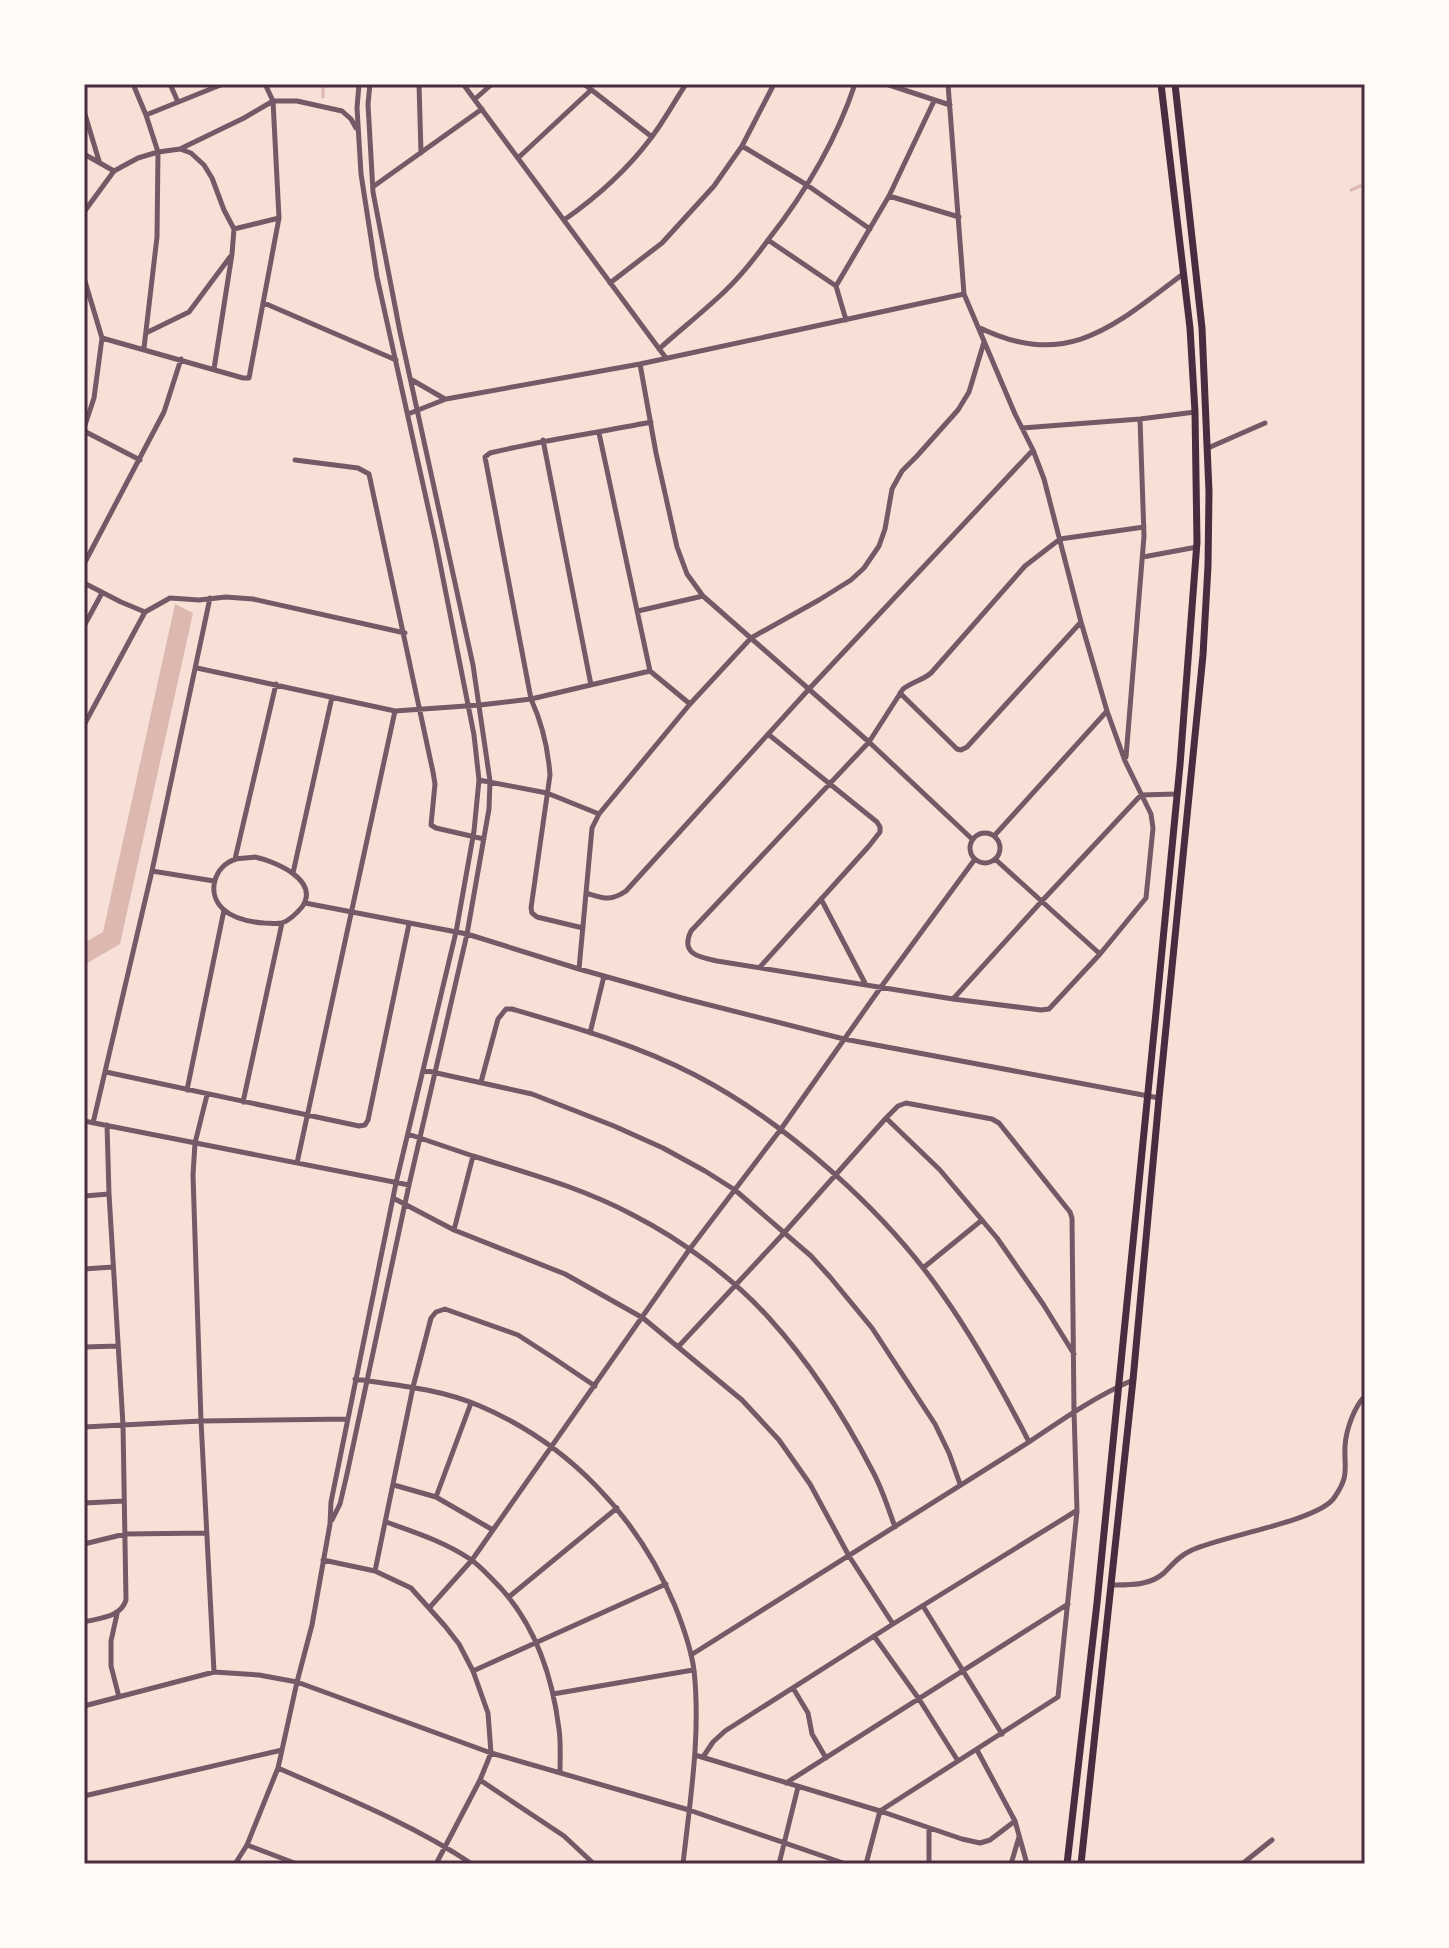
<svg xmlns="http://www.w3.org/2000/svg" width="1449" height="1948" font-family="Figtree,sans-serif">
  <rect width="100%" height="100%" fill="#f7e1d7"/>
  <path fill="#dcb8b0" d="M175,604L193,613L120,944L84,965V943L103,932Z"/>
  <g fill="none" stroke-linecap="round" stroke-linejoin="round">
    <path stroke="#dcb8b0" stroke-width="3" d="M323,97V84
      M1351,190L1365,184"/>
    <path stroke="#755966" stroke-width="5" d="M133,84L146,115L158,152L157,237L144,348
      M170,84L178,102
      M419,84L421,153
      M463,84L666,358
      M584,84L652,137
      M886,84L950,105
      M948,84L964,294L1015,414L1033,450L1044,479L1081,622L1107,711L1125,761L1151,814L1153,828L1146,898L1100,954L1049,1009L1041,1010L953,999L717,961C699,957 680,954 691,931L869,742L903,689C912,682 923,680 931,673L1025,566L1060,539L1144,527
      M475,99L492,84
      M84,111L99,161
      M146,115L223,84
      M742,146L807,185L870,229
      M180,149L191,153L204,165L212,178L224,210L234,229L232,254L214,369
      M84,154L114,171
      M518,158L591,90
      M374,186L482,109
      M889,196L959,217
      M84,212L114,171L138,158L158,152L180,149L244,118L273,101H297L342,111L351,119L356,128
      M564,220C597,197 627,170 651,138C664,121 674,102 686,84
      M234,229L279,218
      M768,240L836,286L846,320
      M84,278L102,338L94,398L84,428
      M610,283L662,243L714,186L742,146L774,84
      M836,286L889,196L934,101
      M264,303L396,360
      M978,327C1067,371 1114,326 1183,274
      M148,332L189,312L230,257
      M102,338L243,378H249L279,218L273,101L265,84
      M659,349C680,330 703,312 724,292C741,276 755,258 768,240C805,193 836,141 855,84
      M640,364L656,453L677,547L687,574L703,596L869,742L972,839
      M412,380L445,399
      M408,414L446,399L640,364L964,294
      M1022,428L1140,419L1195,412
      M84,431L140,460
      M599,433L650,671L690,704
      M543,440L591,685
      M1208,448L1265,423
      M295,460L358,468L369,474L433,772L435,784L431,825L436,828L484,839
      M1143,557L1197,547
      M84,564L164,412L181,359
      M84,583L121,602L145,612
      M638,611L703,596
      M84,626L102,593
      M197,668L395,711L480,705L531,699L650,671
      M900,693L957,749L961,750L967,747L1081,622
      M84,725L145,612L170,598L199,600L226,597L253,599L405,633
      M1126,757L1144,536L1140,419
      M479,780L547,793L599,814
      M970 848a15 15 0 1 1 30 0a15 15 0 1 1-30 0Z
      M994,836L1107,711
      M255,857C274,861 321,880 302,907C297,913 290,920 282,923C277,924 269,923 264,923C250,922 234,919 223,909C206,893 214,866 236,859C241,858 249,858 255,857Z
      M235,859L276,684
      M995,859L1100,954
      M152,871L214,881
      M293,873L332,697
      M586,893C603,898 610,902 626,891L809,689L1033,450
      M821,899L866,985
      M305,903L467,934L579,969L682,998L844,1039L1159,1098
      M583,928L537,917L532,913L531,908L550,775C548,748 542,723 531,699L485,457L490,453C543,440 597,433 651,422
      M760,967L869,846L880,832V827L877,822L768,734
      M579,969L592,828L599,814L690,704L751,638L819,600L851,580L864,568L879,546L885,529L892,489L902,471L917,456L958,410L969,392L984,342
      M953,999L1041,902L1141,795L1176,794
      M590,1033L604,976
      M423,1070L532,1094L614,1126L663,1148L705,1171L735,1190L811,1256L830,1277L872,1328L935,1424L949,1453L960,1484
      M106,1072L359,1126L365,1125L368,1120L409,924
      M481,1082L498,1019L506,1009H512C574,1027 637,1045 695,1075C786,1122 885,1211 943,1295C976,1342 1003,1391 1029,1442
      M187,1090L224,910
      M207,1095L195,1143L193,1175L201,1421L214,1672
      M243,1102L282,923
      M886,1118L940,1170L997,1238L1043,1304L1074,1354
      M84,1121L409,1185
      M93,1123L152,871L210,598
      M107,1125L109,1194
      M408,1134L473,1156
      M297,1163L395,711
      M84,1196L109,1194L123,1425L126,1600C121,1617 100,1618 84,1622
      M393,1198L454,1230L473,1156C527,1173 583,1188 633,1215C682,1240 733,1278 769,1318C809,1362 845,1418 872,1470C882,1488 888,1508 895,1527
      M454,1230L565,1274L643,1318L742,1400L779,1440L810,1484L849,1556L893,1624
      M923,1268L982,1220
      M84,1269L113,1267
      M84,1347L118,1346
      M678,1347L784,1233L886,1118L898,1106L906,1103L992,1119L999,1123L1070,1212L1072,1218L1074,1411L1077,1511L1058,1697L880,1811L866,1864
      M355,1379C397,1385 440,1389 480,1406C569,1444 638,1517 675,1606C683,1626 691,1648 694,1670C701,1735 690,1800 683,1864
      M84,1427L201,1421L347,1419
      M394,1485L436,1497L493,1530
      M436,1497L471,1403
      M84,1503L124,1501
      M332,1520L340,1504L347,1474L409,1185L467,934L489,809L490,781L473,665L400,332L373,192L368,104L370,84
      M386,1522C414,1532 445,1542 470,1559C479,1565 486,1573 493,1580C534,1620 552,1673 559,1729C561,1743 560,1758 560,1772
      M84,1544L125,1534L207,1533
      M323,1560L375,1571L411,1588L445,1626L459,1644L473,1671L488,1713L491,1753L480,1780L436,1864
      M375,1571L413,1387L431,1318L436,1312L445,1309L518,1335L552,1357L595,1386
      M1111,1585C1130,1585 1149,1586 1164,1573C1173,1564 1179,1556 1192,1550C1222,1536 1318,1521 1334,1498C1350,1475 1344,1470 1345,1446C1346,1430 1354,1407 1365,1396
      M510,1596L617,1508
      M923,1606L1002,1734
      M430,1607L472,1560L689,1250L781,1129L881,987L975,859
      M117,1614L111,1641V1666L119,1697
      M874,1636L919,1699L958,1761
      M691,1655L1029,1442C1063,1419 1096,1396 1133,1380
      M473,1671L666,1584
      M793,1688L808,1713L812,1734L826,1758
      M553,1694L693,1670
      M84,1706L214,1672L259,1675L297,1682L491,1753L689,1810L846,1864
      M977,1750L1015,1821L1027,1864
      M695,1755L880,1811L962,1839L980,1843L990,1840L1015,1821
      M703,1757L713,1742L725,1731L893,1624L1076,1511
      M278,1768C344,1797 412,1824 472,1864
      M480,1780L564,1836L594,1864
      M786,1783L1068,1604
      M84,1796L282,1750
      M247,1845L297,1864
      M235,1864L247,1845L278,1768L297,1682L312,1625L330,1524L331,1502L396,1183L456,932L474,831L479,780L474,735L436,543L377,277L361,174L357,108L359,84
      M779,1864L798,1787
      M929,1864V1828
      M1011,1864L1019,1837
      M1242,1864L1272,1840"/>
    <path stroke="#4a2c40" stroke-width="7" d="M1067,1864L1097,1603L1156,1012L1180,765L1197,542L1195,412L1190,328L1161,84
      M1081,1864L1133,1380L1159,1098L1203,655L1208,566L1209,492L1202,328L1175,84"/>
  </g>
  <rect width="1449" height="1948" fill="none" stroke="#fffaf5" stroke-width="172"/>
  <rect x="86" y="86" width="1277" height="1776" fill="none" stroke="#4a2c40" stroke-width="3"/>
</svg>
